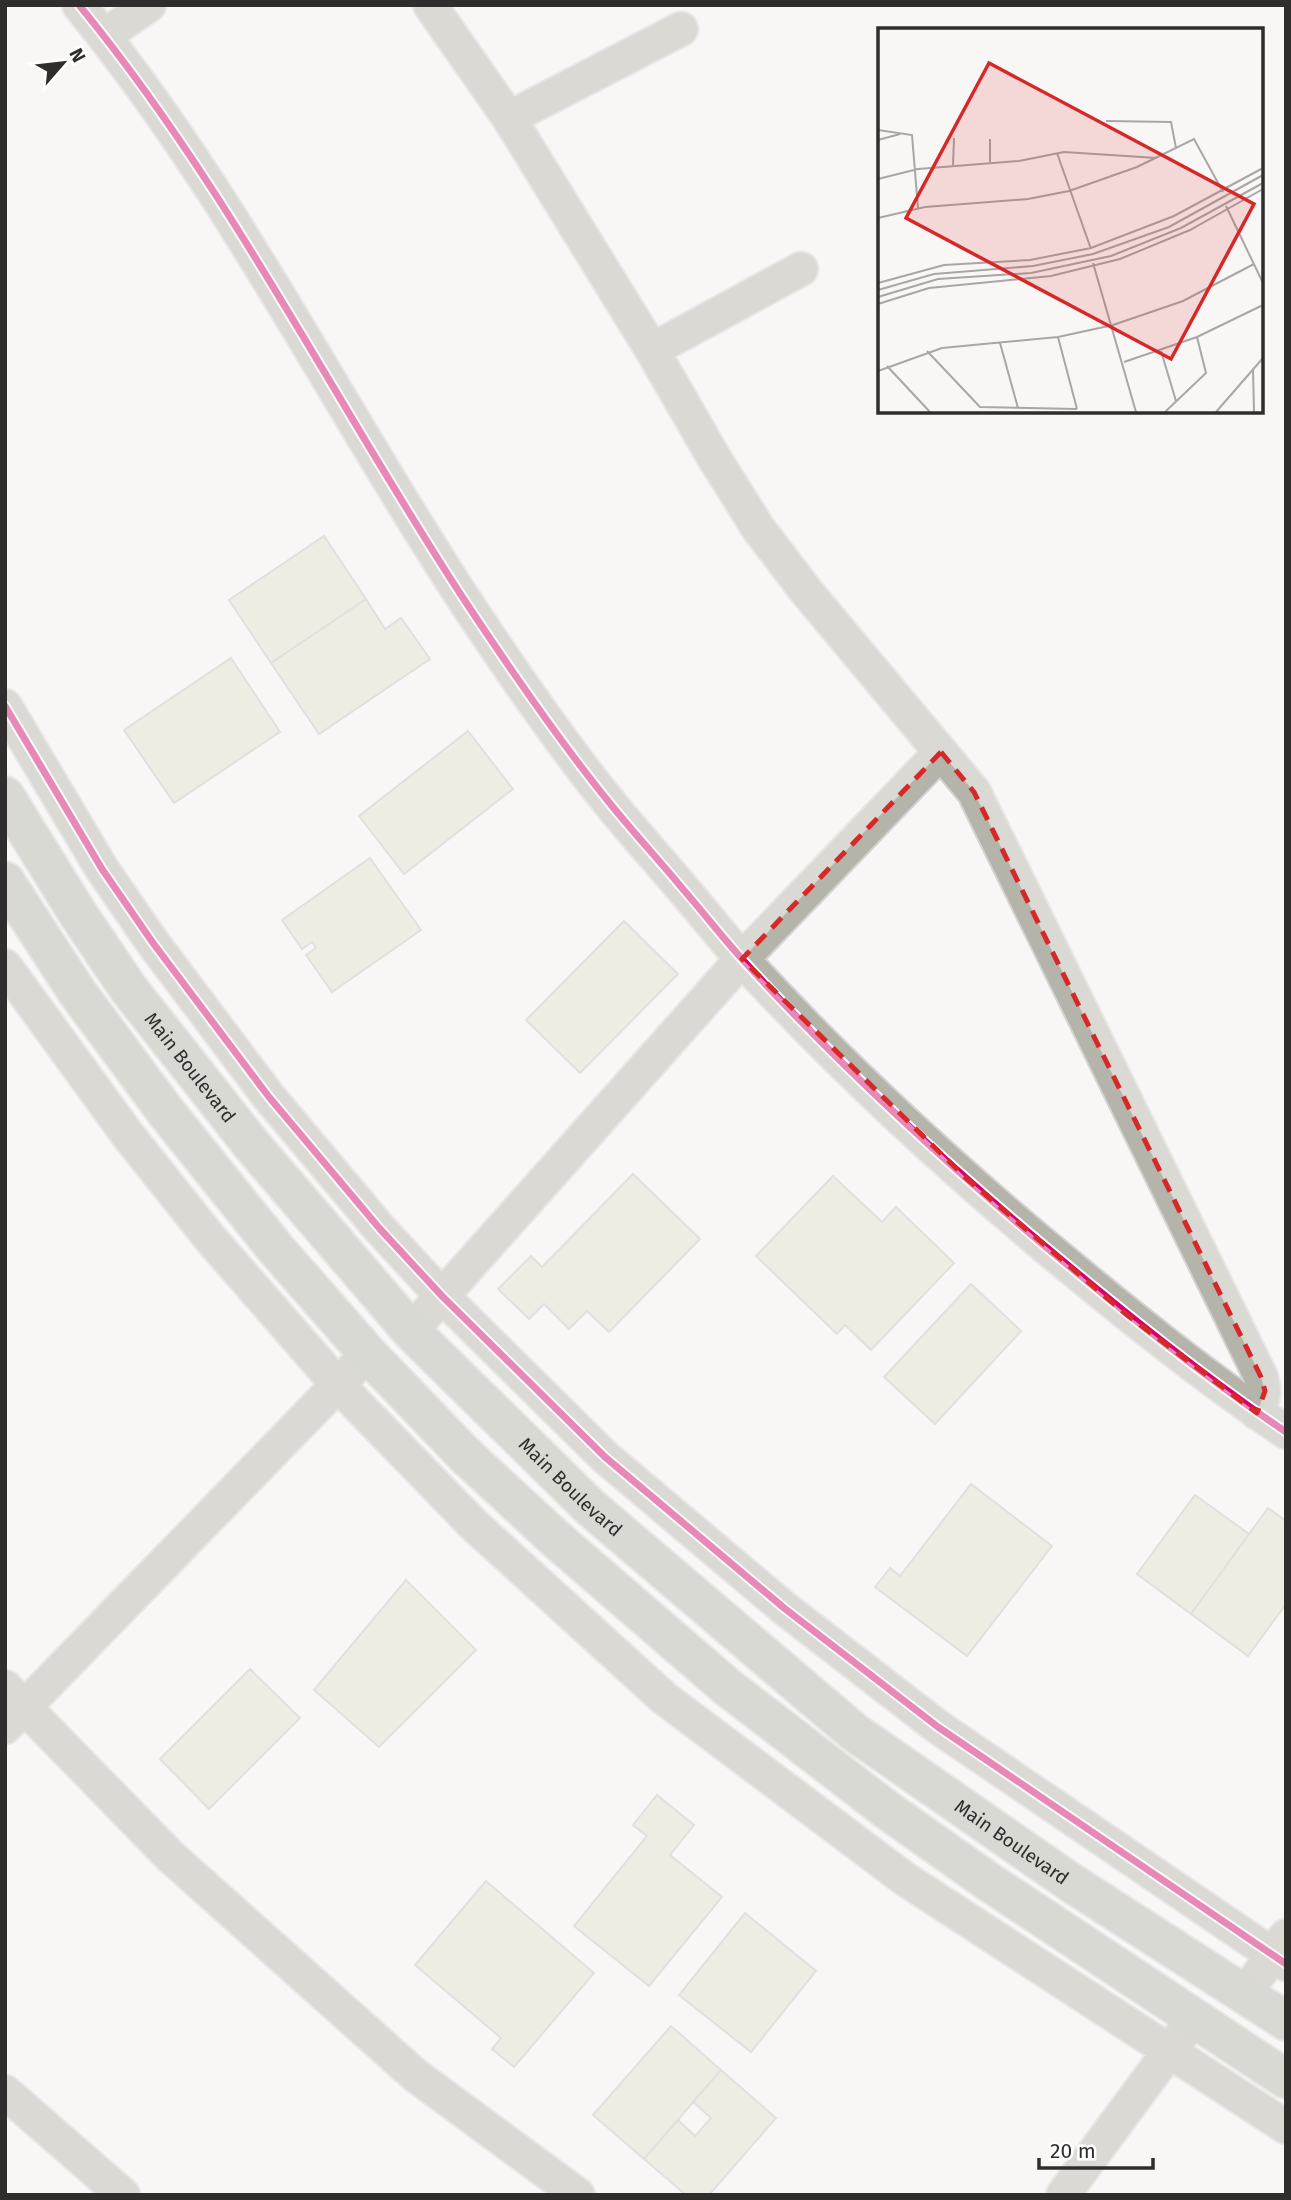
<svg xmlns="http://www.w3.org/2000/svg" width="1291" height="2200" font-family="'Fira Sans',sans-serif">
<rect width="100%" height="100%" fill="#f8f7f6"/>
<path fill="#e3dfcd" stroke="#c4c3c2" stroke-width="2" d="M324,536L366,599L271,663L229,600Z
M366,599L385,629L401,618L430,659L319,734L271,663Z
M231,658L280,732L174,803L124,730Z
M468,731L513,789L404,874L359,816Z
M370,858L421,930L332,992L306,955L316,948L312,942L302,949L282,920Z
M624,921L678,974L580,1073L526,1020Z
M633,1174L700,1239L609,1332L587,1311L569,1329L544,1304L529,1319L498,1289L531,1256L542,1267Z
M833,1176L882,1222L896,1207L954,1263L871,1350L845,1325L837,1334L756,1256Z
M971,1284L1021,1331L935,1424L884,1377Z
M971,1484L1052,1546L967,1656L875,1587L890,1568L900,1576Z
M1195,1495L1249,1534L1191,1614L1137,1574Z
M1268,1508L1286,1521V1604L1248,1656L1191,1614Z
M406,1580L476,1650L379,1747L314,1690Z
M250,1669L300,1718L209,1809L160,1759Z
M657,1795L694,1825L670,1855L722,1897L649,1986L574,1926L647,1836L633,1825Z
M486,1881L594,1973L514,2067L492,2049L501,2038L415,1965Z
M745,1913L816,1971L751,2052L679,1995Z
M671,2026L721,2070L644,2159L593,2115Z
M721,2070L776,2118L709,2195H686L644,2159L678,2120L695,2136L711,2118L693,2102Z"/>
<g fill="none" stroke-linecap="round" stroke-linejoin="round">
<defs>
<path id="street" d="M79,5C230,189 335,403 465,601C510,669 557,738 608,801C632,831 658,859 682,888C703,912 722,937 743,960C837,1063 940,1158 1046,1247C1124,1312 1202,1375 1286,1432
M430,5L509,118L652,350L713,456L758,528L806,591L974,792L1261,1377C1265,1392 1264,1399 1257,1413
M104,36L149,5
M509,118L681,29
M652,350L801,269
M5,706L102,869L153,943L269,1097L380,1229L442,1296L605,1457L784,1608L938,1727L1286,1964
M5,966L127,1134L209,1237L338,1385L473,1524L664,1698L905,1879L1286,2127
M411,1331L742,959L941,752
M5,1687L170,1856L415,2075L578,2195
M5,1727L354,1368
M1244,1995L1286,1936
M5,2092L123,2195
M1063,2195L1182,2034"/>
<g id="secondary">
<path id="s1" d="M5,796L78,914L128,988L251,1144L411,1331L590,1507L854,1732L1070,1882L1286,2021"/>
<path d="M5,881L77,992L166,1112L276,1249L368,1354L465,1455L557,1540L726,1686L887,1810L986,1880L1286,2079"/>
</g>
</defs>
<use href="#street" stroke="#d4d3d2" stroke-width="37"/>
<use href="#secondary" stroke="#d4d3d2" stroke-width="42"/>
<use href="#street" stroke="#b5b4aa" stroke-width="33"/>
<use href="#secondary" stroke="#b4b3a9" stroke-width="38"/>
<defs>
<path id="cycleway" d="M79,5C230,189 335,403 465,601C510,669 557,738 608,801C632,831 658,859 682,888C703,912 722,937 743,960C837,1063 940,1158 1046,1247C1124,1312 1202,1375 1286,1432
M5,706L102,869L153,943L269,1097L380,1229L442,1296L605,1457L784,1608L938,1727L1286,1964"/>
</defs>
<use href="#cycleway" stroke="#fff" stroke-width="11"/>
<use href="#cycleway" stroke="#d6006c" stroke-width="7"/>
</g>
<path d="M0 0H1291V2200H0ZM941,752L974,792L1261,1377L1265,1391L1257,1413L1127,1315L967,1179L742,959Z" fill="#f8f7f6" fill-opacity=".55" fill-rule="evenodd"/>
<path fill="none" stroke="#d62828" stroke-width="5" stroke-dasharray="14 9" stroke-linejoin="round" d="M941,752L974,792L1261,1377L1265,1391L1257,1413L1127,1315L967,1179L742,959Z"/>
<g text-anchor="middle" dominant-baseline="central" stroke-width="5" stroke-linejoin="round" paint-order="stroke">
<g font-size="19" fill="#2f2e2d" stroke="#fff">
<text stroke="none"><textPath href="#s1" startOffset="329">Main Boulevard</textPath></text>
<text stroke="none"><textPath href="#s1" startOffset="896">Main Boulevard</textPath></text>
<text stroke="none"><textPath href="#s1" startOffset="1463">Main Boulevard</textPath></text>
</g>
</g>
<g transform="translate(878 28)">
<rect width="385" height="385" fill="#f8f7f6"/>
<path fill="none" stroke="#a8a7a6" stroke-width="2" d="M228,93L293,94L298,120M0,102L34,107L40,180M112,111V134M0,112L22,106M179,125L213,221M75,137L76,110M0,151L40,141L141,133L186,124L279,130M348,178L385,255M0,190L47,179L150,171L191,163L259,139L316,111L345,164M215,235L258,384M0,255L66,237L152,232L213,220L296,188L385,140M0,262L56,246L155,238L215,226L291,199L385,147M0,269L60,251L153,245L233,228L303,200L385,155M0,276L51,260L173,248L242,231L312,202L385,161M180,309L199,381M122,315L140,380M49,323L102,379L199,381M283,323L298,373M246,334L319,309L385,277M9,338L52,384M375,341L376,384M0,343L64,320L180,309L235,297L305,273L376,236M287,384L328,345L319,309M338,384L385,330"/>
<path fill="#d62828" fill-opacity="0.15" stroke="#d62828" stroke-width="3.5" d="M111,35L376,176L293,331L28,190Z"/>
<rect width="385" height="385" fill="none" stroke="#2f2e2d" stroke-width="3.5"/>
</g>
<rect width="1291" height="2200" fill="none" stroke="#2f2e2d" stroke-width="14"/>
<g transform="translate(63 63) rotate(62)" stroke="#ffffff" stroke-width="5" paint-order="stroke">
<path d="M0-5L12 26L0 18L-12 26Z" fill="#2f2e2d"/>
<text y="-10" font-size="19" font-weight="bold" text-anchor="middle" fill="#2f2e2d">N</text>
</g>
<path d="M1039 2158v10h114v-10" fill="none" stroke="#2f2e2d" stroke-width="3.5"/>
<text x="1050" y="2158" font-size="21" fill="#2f2e2d" stroke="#ffffff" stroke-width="5" paint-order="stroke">20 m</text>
</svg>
